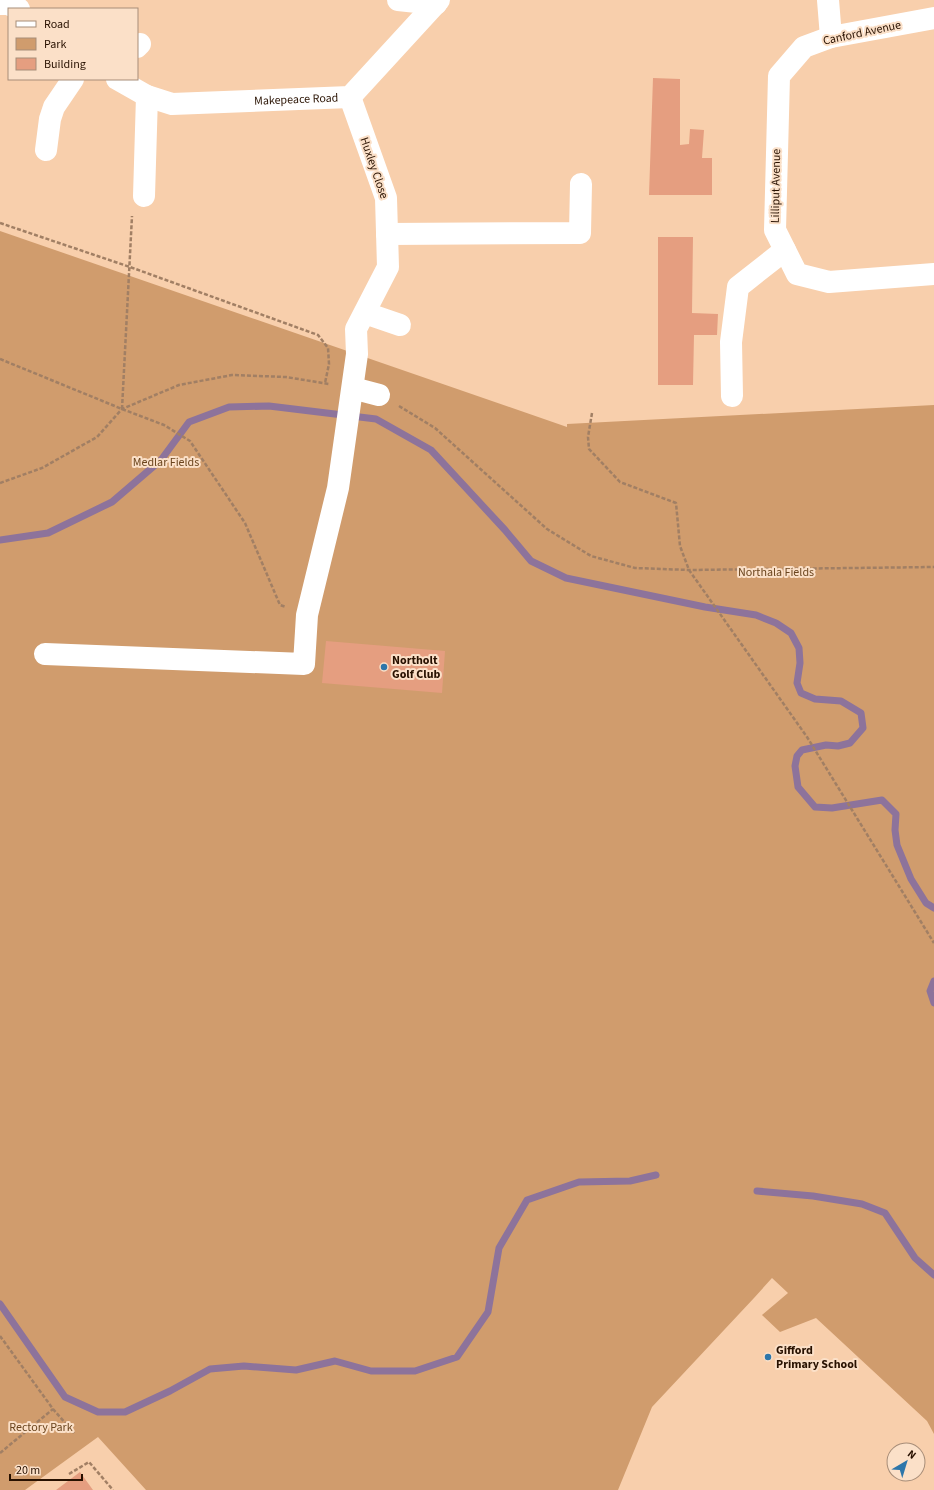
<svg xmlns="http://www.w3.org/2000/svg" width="934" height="1490" font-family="'Source Sans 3',sans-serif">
<rect width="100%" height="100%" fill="#f8cfac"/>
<path fill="#d09c6d" d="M0,231L567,427V424L934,405V1434L927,1421L816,1318L780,1332L762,1315L788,1293L772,1278L754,1298L652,1407L618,1490H146L98,1437L25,1490H0Z"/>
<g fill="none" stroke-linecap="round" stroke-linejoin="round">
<path stroke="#8d739b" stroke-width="7" d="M0,540L48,533L112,502L161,460L189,422L229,407L269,406L376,419L431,450L505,530L531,561L566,578L705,607L756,615L776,623L791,633L799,648L800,663L797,683L801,693L815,699L841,701L861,713L863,728L850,743L838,746L826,745L802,750L797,756L795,766L798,787L815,807L832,808L882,800L896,814L895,830L897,845L911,879L926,903L934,908
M934,981L930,991L934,1003
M757,1191L813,1196L862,1204L885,1213L915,1258L934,1275
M0,1304L65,1397L98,1412H125L170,1391L210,1369L244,1366L296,1370L335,1361L371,1371H415L457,1357L488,1312L499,1248L527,1200L579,1182L630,1181L656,1175"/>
</g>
<path fill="#e59e80" d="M653,78L680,79V145L689,144L690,129L704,130L702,158H712V195H649Z
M658,237H693L692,313L718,314L717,335H694L693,385H658Z
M326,641L445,651L442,693L322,683Z
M80,1472L93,1490H56Z"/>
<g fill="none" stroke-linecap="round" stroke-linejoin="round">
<path stroke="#a17f64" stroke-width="2.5" stroke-dasharray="4 2" stroke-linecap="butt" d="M0,223L130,267L318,335L328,348L329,364L325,383
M0,359L122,409L164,425L190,441L245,523L280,605L286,607
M399,406L435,428L547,529L591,556L635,568L689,570L934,567
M122,409L132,216
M592,413L588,437L589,449L620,482L676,503L680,546L689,570L807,737L934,943
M0,483L42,468L97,437L122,409L179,385L232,375L286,377L329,384
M0,1336L53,1409L74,1433
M0,1453L53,1409
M69,1474L89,1462L113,1490"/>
<g stroke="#fff" stroke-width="22">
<path d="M398,0L436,4"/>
<path d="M828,0L831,37"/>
<path d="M0,4H8L19,9"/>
<path d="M934,18L831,37L804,47L779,76L775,230L797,274L829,282L934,274"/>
<path d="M137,47L140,44"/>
<path id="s1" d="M117,79L147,96L172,104L350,97L439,0"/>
<path d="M46,150L50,119L54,107L73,79"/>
<path d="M144,196L147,96"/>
<path d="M387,234L580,233L581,184"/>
<path d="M365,313L400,325"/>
<path d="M360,390L379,395"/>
<path d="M732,396L731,342L738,287L785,250"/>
<path d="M45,654L304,664L307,615L338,488L357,354L356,329L388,267L386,198L350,97"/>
</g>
</g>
<g fill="#2d76aa" stroke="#fbe0c8" stroke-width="1.5">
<circle cx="384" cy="667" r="4"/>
<circle cx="768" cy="1357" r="4"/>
</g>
<g text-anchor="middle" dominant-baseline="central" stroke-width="4" stroke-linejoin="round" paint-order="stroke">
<g font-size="12" fill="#281100" stroke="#fbe0c8">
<text transform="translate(862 33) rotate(-12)">Canford Avenue</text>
<text stroke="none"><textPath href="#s1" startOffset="185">Makepeace Road</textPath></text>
<text transform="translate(374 168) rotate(71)">Huxley Close</text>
<text transform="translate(776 186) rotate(-89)">Lilliput Avenue</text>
</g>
<g font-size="12" fill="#6b451e" stroke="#fbe0c8">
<text x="166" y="462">Medlar Fields</text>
<text x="776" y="572">Northala Fields</text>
<text x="41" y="1427">Rectory Park</text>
</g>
<g font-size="12" font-weight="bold" fill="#281100" stroke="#fbe0c8" text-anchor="start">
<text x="392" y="660">Northolt<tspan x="392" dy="14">Golf Club</tspan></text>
<text x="776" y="1350">Gifford<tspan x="776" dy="14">Primary School</tspan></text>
</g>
</g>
<rect x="8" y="8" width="130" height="72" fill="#fbe0c8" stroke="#a78d78"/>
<rect x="16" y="21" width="20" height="6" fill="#ffffff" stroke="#a78d78"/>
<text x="44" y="28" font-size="12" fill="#281100">Road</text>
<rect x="16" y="38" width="20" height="12" fill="#d09c6d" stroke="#a78d78"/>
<text x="44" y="48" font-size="12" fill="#281100">Park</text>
<rect x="16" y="58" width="20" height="12" fill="#e59e80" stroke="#a78d78"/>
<text x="44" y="68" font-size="12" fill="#281100">Building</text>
<g transform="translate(906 1462) rotate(38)"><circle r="19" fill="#fbe0c8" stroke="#a78d78"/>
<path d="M0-3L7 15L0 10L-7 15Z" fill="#2d76aa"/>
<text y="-6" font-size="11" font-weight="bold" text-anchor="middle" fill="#281100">N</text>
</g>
<path d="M10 1474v6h72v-6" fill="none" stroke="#281100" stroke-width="2"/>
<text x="16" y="1474" font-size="12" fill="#281100" stroke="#fbe0c8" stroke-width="3" paint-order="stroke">20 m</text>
</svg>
